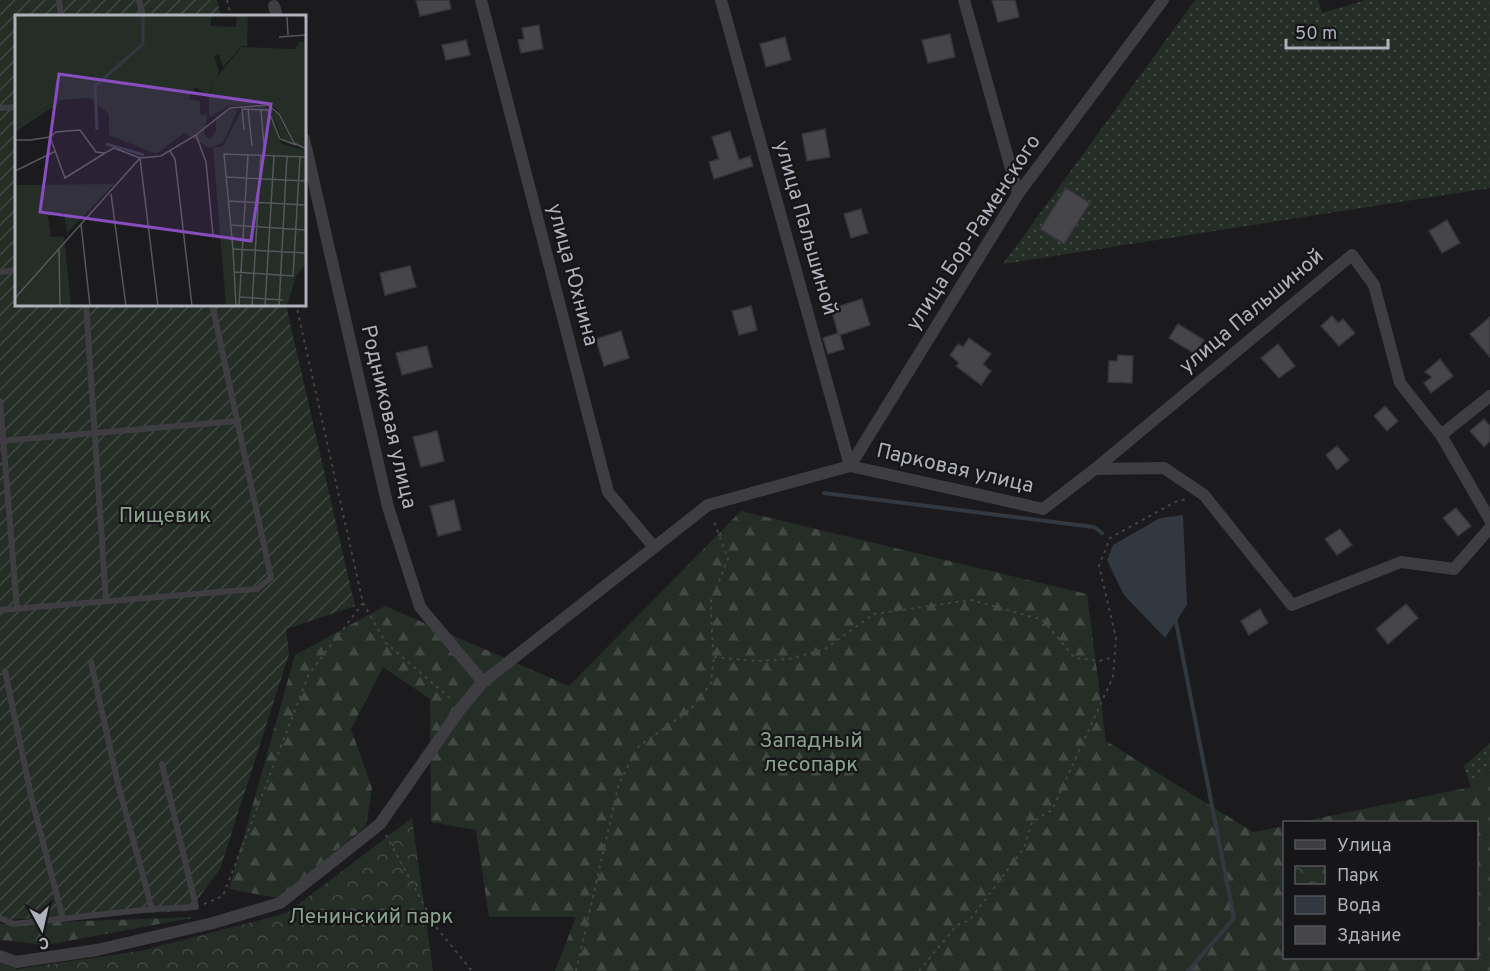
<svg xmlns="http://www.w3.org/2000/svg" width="1490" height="971" font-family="Overpass,sans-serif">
<defs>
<pattern id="grass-dots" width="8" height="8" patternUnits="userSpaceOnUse" patternTransform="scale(1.5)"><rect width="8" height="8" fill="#252d27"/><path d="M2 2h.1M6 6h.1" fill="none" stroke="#424944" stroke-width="1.8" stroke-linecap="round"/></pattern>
<pattern id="forest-firs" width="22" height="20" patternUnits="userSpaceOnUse" patternTransform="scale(1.5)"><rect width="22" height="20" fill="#252d27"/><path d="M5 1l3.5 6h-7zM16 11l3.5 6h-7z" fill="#424944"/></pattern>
<pattern id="park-crowns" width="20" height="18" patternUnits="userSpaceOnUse" patternTransform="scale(1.5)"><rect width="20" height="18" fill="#252d27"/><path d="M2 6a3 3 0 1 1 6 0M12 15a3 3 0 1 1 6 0" fill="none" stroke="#424944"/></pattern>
<pattern id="garden-furrows" width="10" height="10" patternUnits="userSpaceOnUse" patternTransform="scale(1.5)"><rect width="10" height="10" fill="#252d27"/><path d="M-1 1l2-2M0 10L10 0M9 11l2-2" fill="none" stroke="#424944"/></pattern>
</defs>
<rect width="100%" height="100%" fill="#1b1b1d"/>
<path fill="url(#grass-dots)" d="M1195,0H1318L1322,13L1365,0H1490V188L1003,264Z
M1490,743V771L1471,787L1464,766Z"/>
<path fill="url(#forest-firs)" d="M741,511L1087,594L1106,741L1253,832L1284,826V958H1476V822H1300L1471,787L1490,771V971H555L576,917H489L476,830L431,822L430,699L383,667L351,729L372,788L366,826L278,898L229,889L295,655L385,606L569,686Z
M197,917L46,945L0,940V924Z"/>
<path fill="url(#park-crowns)" d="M412,818L433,971H0V963L17,969L140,951L287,913Z"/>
<path fill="url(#garden-furrows)" d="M0,0H217L221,16H16V304L286,305L355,606L286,629L289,654L220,869L189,911L0,920Z"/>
<path fill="#323840" d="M1183,515L1187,605L1165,638L1124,595L1107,560L1113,545L1160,518Z"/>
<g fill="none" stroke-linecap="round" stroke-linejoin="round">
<path stroke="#323840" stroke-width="4" d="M824,493L1094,527L1102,533
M1175,617L1234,918L1188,971"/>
</g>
<path fill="#46464a" stroke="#363539" stroke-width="1.5" d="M416,0H449L451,9L420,16Z
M992,0H1015L1019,17L998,22Z
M539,25L543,49L521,53L518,40L524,39L522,28Z
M950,34L955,57L928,63L922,40Z
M785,37L791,60L766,67L760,44Z
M466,40L470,55L446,60L442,45Z
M825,129L830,157L807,161L802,134Z
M730,131L739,160L750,156L753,166L714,179L709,162L719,159L712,137Z
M1066,188L1090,203L1064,244L1040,229Z
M861,209L868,233L851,238L844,214Z
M1447,220L1460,243L1442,253L1429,231Z
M410,266L416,287L385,295L380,273Z
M862,299L870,325L840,335L844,349L828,354L823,338L838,333L831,309Z
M751,306L757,330L739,335L732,311Z
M1332,316L1338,323L1343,319L1355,333L1339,346L1321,326Z
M1490,317V357L1470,334Z
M1178,324L1204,340L1195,354L1169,338Z
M621,331L629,358L604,366L596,339Z
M969,338L991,354L983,364L991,371L981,385L956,366L959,363L950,355L958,344L963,347Z
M1278,344L1295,366L1279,378L1261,358Z
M427,346L432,367L402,375L396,353Z
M1118,355L1133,356L1132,383L1108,382L1109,361H1117Z
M1440,359L1453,376L1431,393L1424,383L1432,377L1425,372Z
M1385,406L1398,421L1387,431L1374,416Z
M1484,419L1490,426V441L1484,447L1470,431Z
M437,431L444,461L421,467L413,437Z
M1337,446L1349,460L1337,470L1326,455Z
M454,500L461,530L438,536L430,506Z
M1456,508L1471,526L1458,536L1443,518Z
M1340,529L1352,545L1337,555L1325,539Z
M1406,604L1418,618L1388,644L1376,629Z
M1260,609L1268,623L1249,635L1241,621Z"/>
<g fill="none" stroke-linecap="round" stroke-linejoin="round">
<path stroke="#434348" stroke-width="2" stroke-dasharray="3 4.5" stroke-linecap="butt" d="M227,0L231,16
M363,603L386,643L451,699
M714,657L756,661L789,659L825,649L874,614L971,600L1043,620L1075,658L1099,661L1114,657
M386,835L436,927L472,971
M204,904L223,896L309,674L363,603L296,304
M576,971L619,783L638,747L691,709L711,683L714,657L711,619V601L728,559L713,519
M919,971L957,925L970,920L1024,848L1032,822L1052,810L1113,677L1116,638L1099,566L1110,538L1175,502L1187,499"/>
<path stroke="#3d3d42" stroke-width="6" d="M59,0L61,16
M139,0L143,16
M0,108L16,107
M0,272L16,270
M86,304L106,601
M0,401L17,609
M0,441L238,421
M0,610L257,589L271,578L212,304
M91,662L118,784L152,909
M5,671L32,800L63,919
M0,918L13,924L152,909L196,907L162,764"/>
<path stroke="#3d3d42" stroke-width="12" d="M481,0L608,492L653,546
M721,0L850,466
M964,0L1018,194
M274,6L277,16
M304,139L388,507L420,607L483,682
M1441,435L1490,396
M850,466L1018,194L1163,0
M1095,469L1352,255L1374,285L1400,383L1441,435L1490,520
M0,956L16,962L97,950L213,923L280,903L380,824L461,708L483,682L708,505L850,466L1043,509L1095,469L1164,468L1204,495L1292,605L1401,562L1454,569L1490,528"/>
</g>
<g text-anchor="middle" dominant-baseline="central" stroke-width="4.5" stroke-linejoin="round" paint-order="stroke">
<g font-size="21" fill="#afb1bb" stroke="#161618">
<text transform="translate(805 228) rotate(74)">улица Пальшиной</text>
<text transform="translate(974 233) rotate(-57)">улица Бор-Раменского</text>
<text transform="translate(572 275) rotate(75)">улица Юхнина</text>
<text transform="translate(1252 312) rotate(-40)">улица Пальшиной</text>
<text transform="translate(388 417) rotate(77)">Родниковая улица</text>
<text transform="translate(955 469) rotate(13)">Парковая улица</text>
</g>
<g font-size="21" fill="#89a38f" stroke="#161618">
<text x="165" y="516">Пищевик</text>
<text x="811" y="741">Западный<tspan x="811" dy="24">лесопарк</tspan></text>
<text x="371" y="917">Ленинский парк</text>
</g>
</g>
<g transform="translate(15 15)">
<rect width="291" height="291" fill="#1b1b1d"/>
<path d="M43,85L44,88L0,117V112ZM99,169L52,218L49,198L33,201L36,222L49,221L56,291H0V170Z" fill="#252d27"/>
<path d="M0,0H197L195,11L221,12L222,0H233L232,31H227L208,52L204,40L199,41L204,57L193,80L180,72L173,84L185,86V99L192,101L189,119L195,124L201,116V102L215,93L222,96L208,128L194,133L169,118L141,139L94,120V99L75,83L43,85L0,112ZM249,91L262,98L278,129L267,125L257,96L227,92Z" fill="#252d27"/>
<path d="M284,27H291V134L280,128L262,94L253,89L214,91L194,102V81L200,64L227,32L280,34Z" fill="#252d27"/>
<path d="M228,93L258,96L265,128L291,136V249L281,261L272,291H211L198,133L208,131Z" fill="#252d27"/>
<path fill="none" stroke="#323840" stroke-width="3" d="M82,115L80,71L128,29V0M91,129L129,140"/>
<path fill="none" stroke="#56575c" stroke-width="1.5" d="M272,2L273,20M264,22L291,20M233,94L237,131M246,95L249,131M229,115L227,94L253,95L265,124L281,130M181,120L191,147L198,220M35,122L50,163L90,138M0,125H15L35,122L41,117L65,115L81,137L90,138L99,133L125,143L146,141L181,120L215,93L253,90L264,99L279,128L291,134M155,136L160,144L177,291M125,143L143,291M0,156L41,136M211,162L291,166M96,179L111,291M213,186L291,190M66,209L75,291M215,210L291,215M44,234L45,291M218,234L209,139L291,142M219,257L278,261L285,142M225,282L268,285M0,283L125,143M221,291L218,234L291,238M224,291L233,139M237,291L246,140M250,291L259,140M264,291L272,141"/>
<path fill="#884dbe" fill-opacity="0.15" stroke="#884dbe" stroke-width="3" d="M44,59L256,89L236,226L25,197Z"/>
<rect width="291" height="291" fill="none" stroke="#afb1bb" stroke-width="3"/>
</g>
<rect x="1283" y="821" width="195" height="138" fill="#161618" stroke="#535459" stroke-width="1.5"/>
<rect x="1295" y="840" width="30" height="9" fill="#3d3d42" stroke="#535459" stroke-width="1.5"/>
<text x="1337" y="851" font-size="18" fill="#afb1bb">Улица</text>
<rect x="1295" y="866" width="30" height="18" fill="url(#park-crowns)" stroke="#535459" stroke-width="1.5"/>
<text x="1337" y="881" font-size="18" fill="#afb1bb">Парк</text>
<rect x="1295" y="896" width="30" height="18" fill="#323840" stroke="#535459" stroke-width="1.5"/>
<text x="1337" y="911" font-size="18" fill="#afb1bb">Вода</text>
<rect x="1295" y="926" width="30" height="18" fill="#46464a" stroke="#535459" stroke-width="1.5"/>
<text x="1337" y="941" font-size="18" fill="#afb1bb">Здание</text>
<g transform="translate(42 929) rotate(172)" stroke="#161618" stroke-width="4.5" paint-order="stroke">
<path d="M0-4.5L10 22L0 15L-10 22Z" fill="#afb1bb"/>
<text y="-9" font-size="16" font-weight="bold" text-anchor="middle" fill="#afb1bb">С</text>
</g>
<path d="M1286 39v9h102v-9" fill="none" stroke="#afb1bb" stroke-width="3"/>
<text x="1295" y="39" font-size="18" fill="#afb1bb" stroke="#161618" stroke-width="4.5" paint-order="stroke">50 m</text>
</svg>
